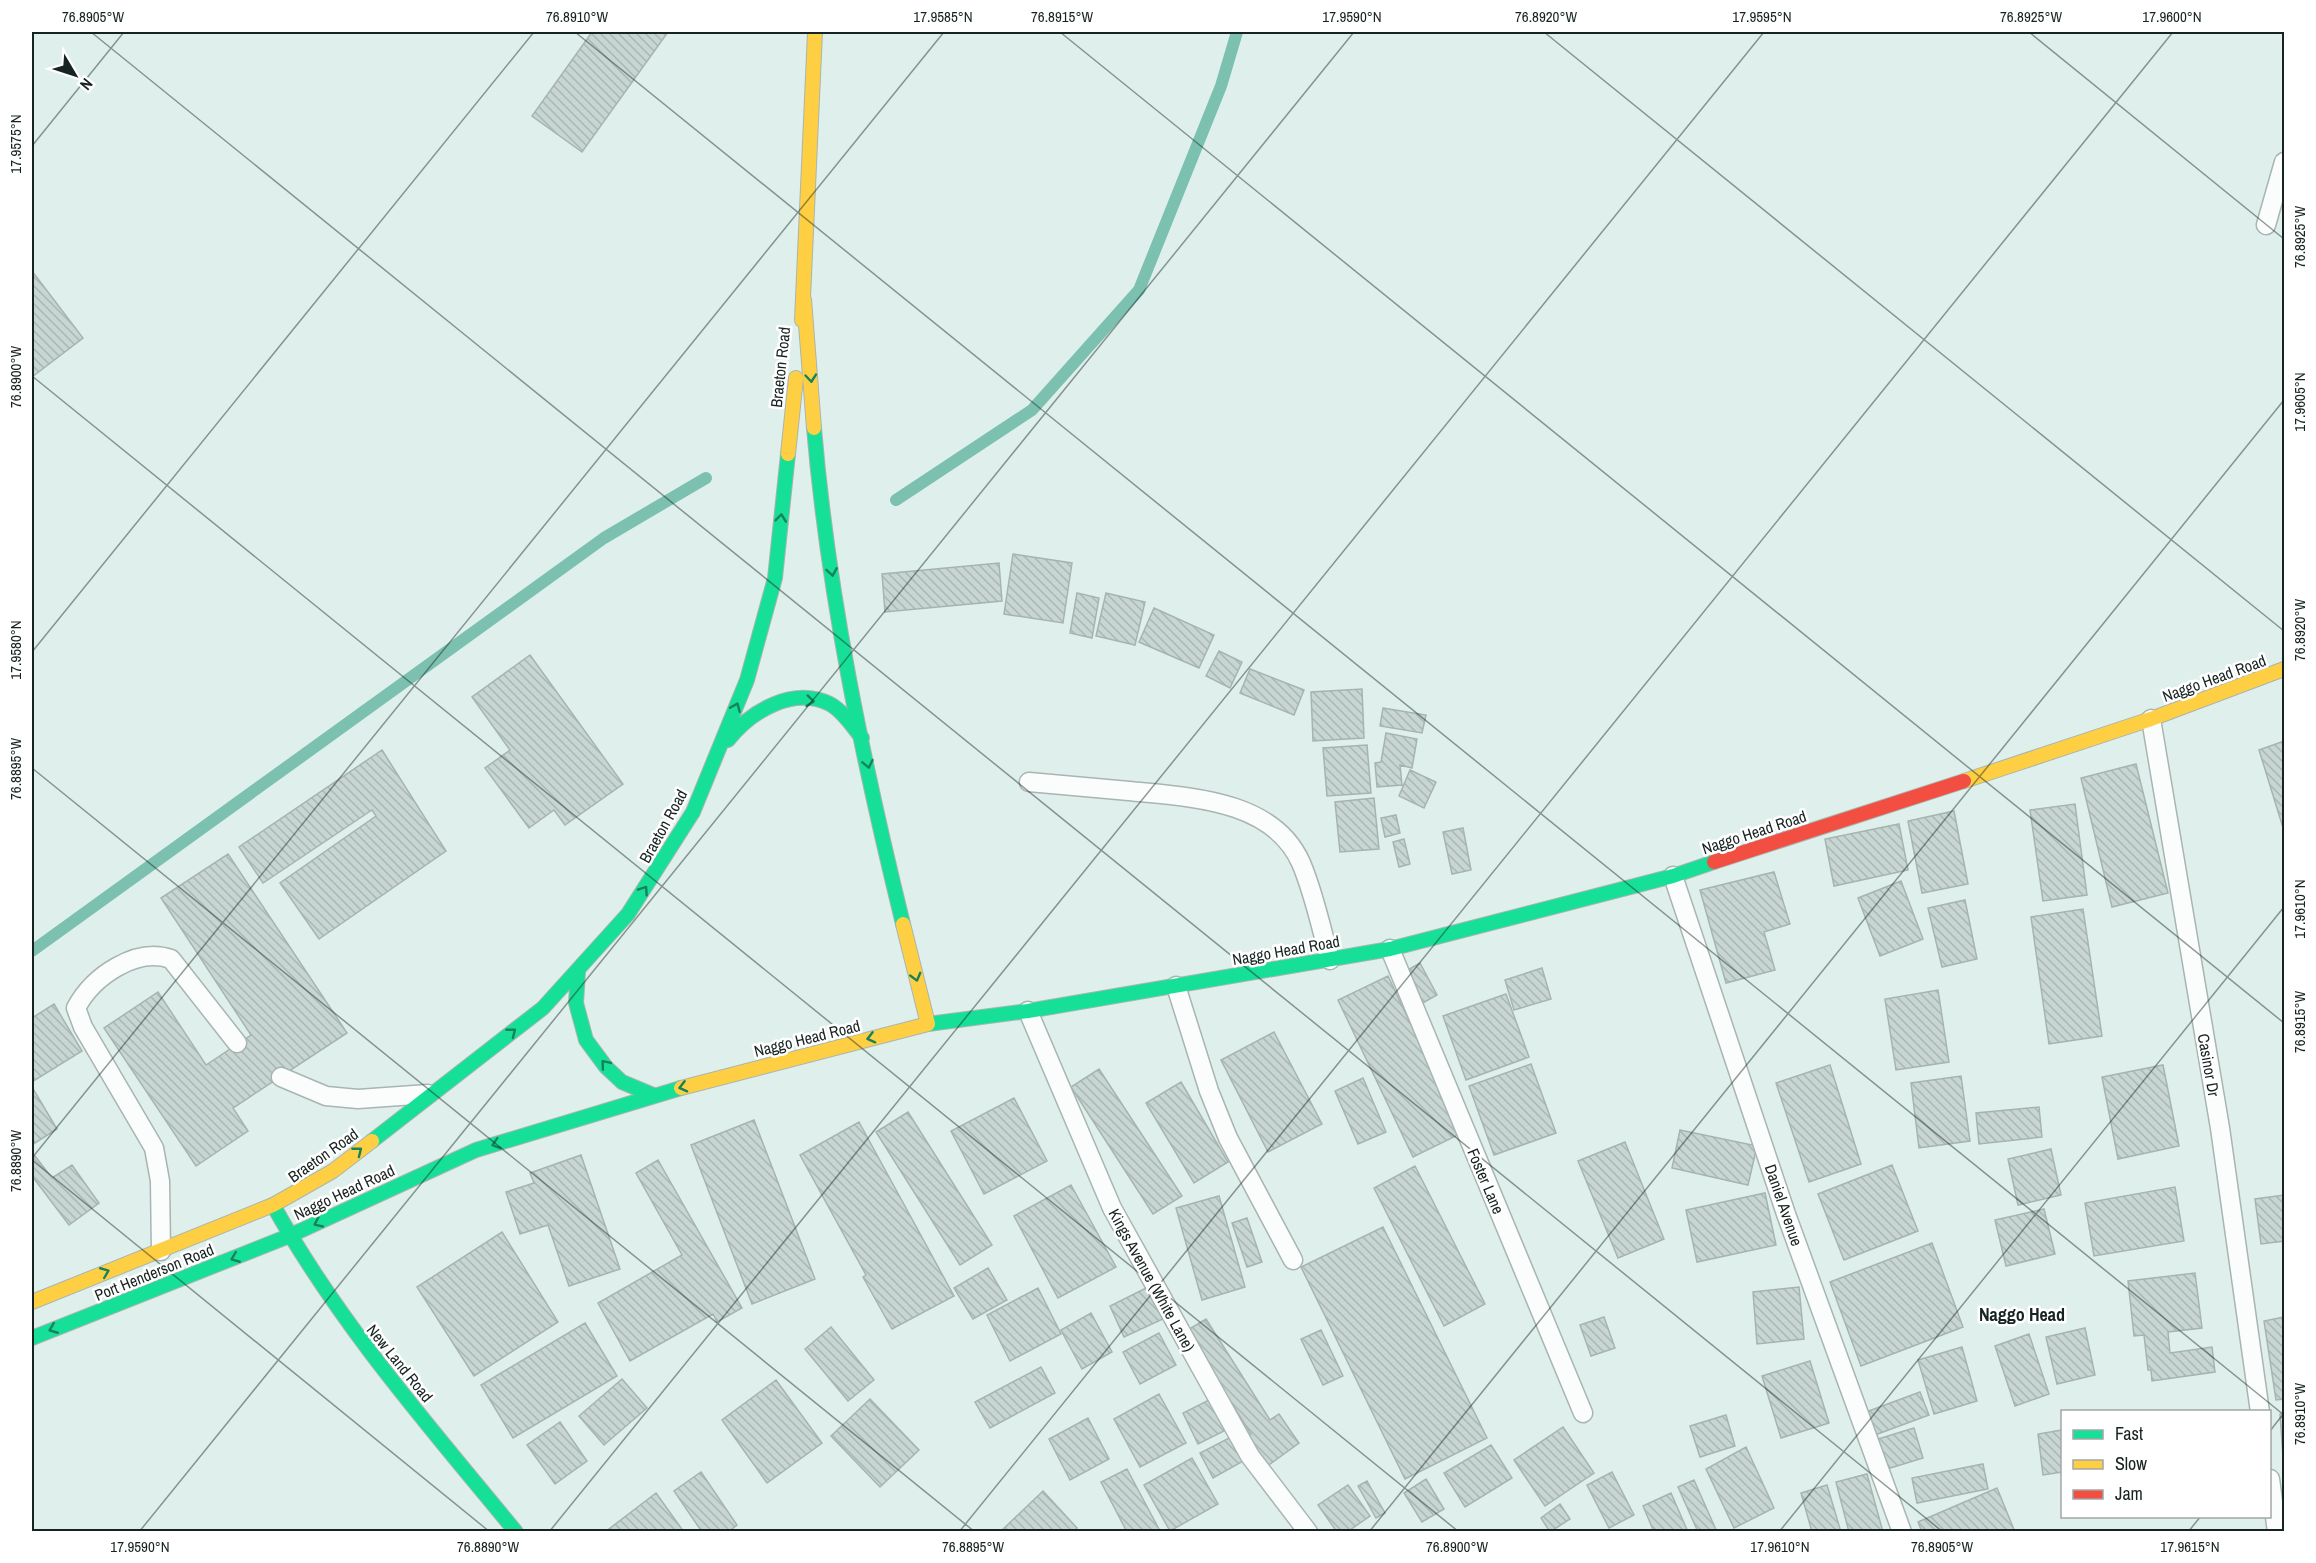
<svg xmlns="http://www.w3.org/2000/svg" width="2316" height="1563" font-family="'Archivo Narrow',sans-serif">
<defs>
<pattern id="building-back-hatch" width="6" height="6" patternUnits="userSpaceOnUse" patternTransform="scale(1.5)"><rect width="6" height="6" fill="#c7d6d2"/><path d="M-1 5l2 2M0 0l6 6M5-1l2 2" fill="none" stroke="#aab7b4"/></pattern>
</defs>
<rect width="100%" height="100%" fill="#dff0ec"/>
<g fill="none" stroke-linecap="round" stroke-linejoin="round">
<path stroke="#7cc0b0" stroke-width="12" d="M896,500L1032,410L1139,290L1221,86L1237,32
M32,951L604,538L706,478"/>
</g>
<path fill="url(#building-back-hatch)" stroke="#a6b4b0" stroke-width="1.5" d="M592,32H668L582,152L532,116Z
M32,271L83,338L32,377Z
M1013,554L1072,563L1063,623L1004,614Z
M999,563L1002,601L885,612L882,574Z
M1077,593L1099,598L1092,638L1070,633Z
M1106,593L1145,602L1135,645L1096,636Z
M1154,608L1214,635L1199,668L1139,642Z
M1219,651L1242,662L1230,688L1206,676Z
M530,655L623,784L565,825L554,810L529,828L485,768L510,750L472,697Z
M1250,669L1304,690L1294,715L1240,693Z
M1362,689L1364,738L1313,741L1311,692Z
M1383,708L1426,715L1422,733L1380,726Z
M1386,733L1417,739L1412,768L1400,765L1402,785L1377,787L1375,763L1381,762Z
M2284,741V831L2259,750Z
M1367,745L1371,793L1327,796L1323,748Z
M382,750L446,851L319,939L280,883L376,816L372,810L263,883L239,847Z
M2136,764L2168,893L2112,907L2081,778Z
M1410,770L1436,782L1424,808L1399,796Z
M1374,798L1379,849L1340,852L1335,802Z
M2075,804L2087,895L2043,901L2030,810Z
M1954,811L1968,884L1922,893L1908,821Z
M1396,815L1400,833L1385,837L1381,818Z
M1899,824L1908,870L1834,886L1825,839Z
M1463,828L1471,870L1452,874L1443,832Z
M1404,839L1410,864L1399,867L1393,842Z
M228,854L347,1033L233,1108L248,1131L196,1166L104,1028L158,992L206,1065L251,1035L161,898Z
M1774,872L1790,924L1764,932L1775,970L1726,983L1700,890Z
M1901,881L1923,939L1880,956L1858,898Z
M1965,900L1977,959L1942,967L1928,908Z
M2083,909L2102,1036L2049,1044L2031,917Z
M1420,963L1437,995L1421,1004L1404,972Z
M1542,968L1551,999L1514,1010L1505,980Z
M1388,976L1462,1133L1413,1157L1338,1000Z
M1938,990L1949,1062L1896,1070L1885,999Z
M1506,994L1529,1057L1466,1080L1443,1016Z
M54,1004L82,1051L32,1082V1018Z
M1274,1032L1322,1124L1268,1152L1221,1060Z
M1531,1064L1556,1133L1494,1155L1469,1086Z
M1830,1065L1861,1164L1809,1182L1776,1083Z
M2163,1065L2179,1146L2118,1159L2102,1077Z
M1099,1069L1182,1196L1153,1214L1071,1087Z
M1961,1076L1970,1141L1919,1148L1911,1083Z
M1363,1078L1386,1132L1358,1144L1335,1091Z
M1181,1082L1228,1162L1194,1183L1146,1103Z
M32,1087L57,1129L32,1145Z
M1014,1098L1047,1161L984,1194L951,1131Z
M2039,1107L2042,1137L1979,1144L1976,1113Z
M908,1112L992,1245L960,1265L876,1132Z
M754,1120L815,1279L752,1304L691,1145Z
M859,1122L954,1296L892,1329L863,1277L866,1275L800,1155Z
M1680,1130L1757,1146L1748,1185L1672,1168Z
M1625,1142L1664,1239L1618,1258L1578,1161Z
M2051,1149L2061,1195L2018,1205L2008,1159Z
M581,1155L620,1269L569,1286L548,1225L520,1234L506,1192L534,1183L530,1173Z
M35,1156L52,1178L72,1165L99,1203L69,1225L32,1176V1159Z
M658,1160L742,1308L717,1322L713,1314L630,1361L598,1303L682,1255L636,1173Z
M1892,1165L1918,1231L1844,1260L1818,1194Z
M1415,1166L1485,1304L1444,1326L1374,1188Z
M1071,1185L1116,1267L1058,1298L1014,1216Z
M2175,1187L2184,1241L2094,1256L2085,1203Z
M1765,1193L1776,1245L1697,1262L1686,1210Z
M2284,1195V1241L2261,1244L2255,1199Z
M1219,1196L1245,1287L1202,1300L1176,1208Z
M2044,1209L2055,1254L2006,1266L1995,1220Z
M1247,1218L1262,1262L1247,1267L1232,1223Z
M1383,1227L1487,1438L1405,1479L1301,1267Z
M502,1232L558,1322L474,1376L417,1287Z
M1932,1243L1963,1327L1861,1366L1830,1282Z
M988,1268L1007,1300L973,1319L954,1288Z
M2195,1273L2202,1328L2168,1332L2170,1353L2212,1347L2215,1372L2152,1381L2151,1370H2148L2144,1335L2134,1336L2128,1281Z
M1148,1287L1163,1319L1124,1337L1110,1306Z
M1799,1287L1804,1339L1757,1344L1753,1292Z
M1038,1288L1061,1334L1010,1361L987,1315Z
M1091,1313L1112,1352L1082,1369L1061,1330Z
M1604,1317L1615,1348L1591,1356L1580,1325Z
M2284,1317V1399L2276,1400L2264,1321Z
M1206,1319L1270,1420L1279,1414L1299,1443L1266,1467L1245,1438L1251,1434L1186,1331Z
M585,1323L617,1376L513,1438L481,1385Z
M831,1327L874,1380L848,1401L805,1349Z
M2085,1328L2095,1375L2057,1384L2046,1337Z
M1321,1330L1343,1376L1323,1385L1301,1339Z
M1159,1333L1176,1365L1140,1384L1123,1352Z
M2029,1334L2049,1394L2015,1406L1995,1346Z
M1962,1347L1977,1401L1934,1414L1918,1360Z
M1810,1361L1829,1423L1781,1438L1762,1376Z
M1041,1367L1055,1393L990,1428L975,1402Z
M622,1379L647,1408L604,1445L579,1416Z
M776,1380L822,1443L767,1483L722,1420Z
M1920,1392L1929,1415L1875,1435L1866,1412Z
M1159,1394L1186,1443L1140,1467L1114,1419Z
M1215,1397L1230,1428L1198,1444L1183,1413Z
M870,1399L919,1450L880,1487L831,1436Z
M2284,1413V1471L2280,1414Z
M1726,1415L1735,1446L1700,1457L1690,1426Z
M1088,1418L1109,1459L1070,1480L1049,1439Z
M560,1422L587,1461L555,1484L527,1445Z
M1563,1427L1594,1473L1545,1506L1514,1460Z
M1914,1428L1923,1458L1887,1469L1878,1439Z
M2062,1430V1472L2043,1475L2038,1434Z
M1233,1436L1245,1460L1213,1478L1200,1453Z
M1491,1445L1512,1478L1465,1507L1444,1473Z
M1746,1447L1774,1508L1734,1528L1706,1469Z
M1192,1458L1218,1504L1170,1531L1144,1485Z
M1983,1464L1988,1489L1917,1503L1912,1478Z
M1127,1469L1160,1531L1127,1532L1101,1482Z
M701,1472L737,1525L728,1532H702L674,1491Z
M1612,1472L1634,1515L1609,1528L1587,1485Z
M1867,1474L1883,1532H1849L1836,1482Z
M1426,1479L1444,1509L1422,1522L1404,1493Z
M1694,1480L1717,1532H1698L1678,1487Z
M1367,1481L1385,1513L1376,1518L1358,1486Z
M1348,1485L1370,1516L1347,1532H1337L1318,1505Z
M1827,1485L1841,1532H1812L1801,1493Z
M1997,1488L2015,1532H1922L1918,1522Z
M1043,1491L1077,1528L1073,1532H1000Z
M656,1493L684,1532H605Z
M1671,1493L1688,1532H1654L1643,1506Z
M1560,1504L1570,1519L1550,1532L1541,1518Z"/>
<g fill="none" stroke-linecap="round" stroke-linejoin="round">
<defs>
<path id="lane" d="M2266,225L2284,162
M2151,719L2220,1128L2260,1412
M1029,782C1062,785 1096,788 1129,791C1188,797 1273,799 1301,863C1314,893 1321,928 1330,960
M1673,876L1786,1214L1902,1532
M1390,949L1583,1413
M1176,986L1209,1091L1228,1138L1293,1260
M1028,1011L1112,1208L1250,1456L1308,1532
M281,1077L326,1096L358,1099L428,1094
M161,1251L160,1181L154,1148L83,1027L76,1008C93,976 136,947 171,959L237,1043
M2270,1479L2277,1532"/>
<path id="fast" d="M814,428C828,595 863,761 903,924
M728,740C751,711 793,686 830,704C843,711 853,727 862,738
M578,972L576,1003L586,1040L606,1067L622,1082L653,1095
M928,1024L1028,1011L1390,949L1673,876L1714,862
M372,1141L543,1008L628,914L693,812L747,680L775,578L788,454
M273,1205C340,1325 429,1426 516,1532
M32,1338L289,1236L476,1150L681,1088"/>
<path id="slow" d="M804,299L814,428
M802,320L815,32
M788,454L796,378
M1964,781L2151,719L2284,669
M681,1088L928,1024L903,924
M32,1302L273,1205L333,1171L372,1141"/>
<path id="jam" d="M1714,862L1964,781"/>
</defs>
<use href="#lane" stroke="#a8b5b2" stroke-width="21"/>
<use href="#fast" stroke="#a8b5b2" stroke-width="16"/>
<use href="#slow" stroke="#a8b5b2" stroke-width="16"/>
<use href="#jam" stroke="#a8b5b2" stroke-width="16"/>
<use href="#lane" stroke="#fafdfc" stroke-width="18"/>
<use href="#fast" stroke="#16e098" stroke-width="14"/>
<use href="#slow" stroke="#ffcf43" stroke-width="14"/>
<use href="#jam" stroke="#f24e42" stroke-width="14"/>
</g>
<defs><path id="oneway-chevron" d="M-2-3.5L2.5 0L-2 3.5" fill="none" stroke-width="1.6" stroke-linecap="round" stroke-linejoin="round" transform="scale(1.5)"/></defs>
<g stroke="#16825c">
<use href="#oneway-chevron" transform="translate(811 378) rotate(85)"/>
<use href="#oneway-chevron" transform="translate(781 518) rotate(-84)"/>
<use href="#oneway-chevron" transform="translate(832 572) rotate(81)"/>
<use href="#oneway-chevron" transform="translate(810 701) rotate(6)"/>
<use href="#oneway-chevron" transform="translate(736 707) rotate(-67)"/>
<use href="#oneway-chevron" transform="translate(868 764) rotate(78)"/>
<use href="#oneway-chevron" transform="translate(644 890) rotate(-56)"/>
<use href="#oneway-chevron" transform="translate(916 977) rotate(75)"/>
<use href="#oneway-chevron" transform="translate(512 1032) rotate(-38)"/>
<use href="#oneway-chevron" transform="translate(871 1038) rotate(166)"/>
<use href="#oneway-chevron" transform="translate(605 1064) rotate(-130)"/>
<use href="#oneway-chevron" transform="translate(683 1087) rotate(166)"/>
<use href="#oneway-chevron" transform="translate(496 1144) rotate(163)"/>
<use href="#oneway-chevron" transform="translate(358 1151) rotate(-38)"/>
<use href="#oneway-chevron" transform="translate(318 1223) rotate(155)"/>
<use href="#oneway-chevron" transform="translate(235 1258) rotate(158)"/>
<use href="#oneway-chevron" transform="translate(105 1272) rotate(-22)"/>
<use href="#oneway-chevron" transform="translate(53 1329) rotate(158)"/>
</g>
<path fill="none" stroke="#172320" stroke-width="1.5" stroke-opacity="0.45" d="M91,32L1943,1532M575,32L2284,1415M1060,32L2284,1023M1544,32L2284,631M2029,32L2284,239M32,146L124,32M32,376L1459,1532M32,652L534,32M32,768L975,1532M32,1158L944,32M32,1160L490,1532M2270,1431L2284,1413M139,1532L1354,32M549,1532L1764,32M959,1532L2173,32M1369,1532L2284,400M1779,1532L2284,907M2188,1532L2201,1516"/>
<g text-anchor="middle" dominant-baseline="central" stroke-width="5" stroke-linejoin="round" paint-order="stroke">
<g font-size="16" fill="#172320" stroke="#fff">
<text transform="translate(780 367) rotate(-84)">Braeton Road</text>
<text transform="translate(2214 678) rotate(-20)">Naggo Head Road</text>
<text transform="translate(663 826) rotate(-61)">Braeton Road</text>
<text transform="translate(1754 832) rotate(-18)">Naggo Head Road</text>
<text transform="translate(1286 950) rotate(-10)">Naggo Head Road</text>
<text transform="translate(807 1038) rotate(-14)">Naggo Head Road</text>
<text transform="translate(2209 1065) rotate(80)">Casinor Dr</text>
<text transform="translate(323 1155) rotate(-35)">Braeton Road</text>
<text transform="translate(1486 1181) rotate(67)">Foster Lane</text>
<text transform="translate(344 1192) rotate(-25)">Naggo Head Road</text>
<text transform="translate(1784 1205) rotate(71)">Daniel Avenue</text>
<text transform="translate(154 1272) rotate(-22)">Port Henderson Road</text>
<text transform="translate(1152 1280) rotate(61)">Kings Avenue (White Lane)</text>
<text transform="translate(400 1363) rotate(51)">New Land Road</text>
</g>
<g font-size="18" font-weight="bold" fill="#172320" stroke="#fff">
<text x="2022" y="1314">Naggo Head</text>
</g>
</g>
<rect width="2316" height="1563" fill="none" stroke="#ffffff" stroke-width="66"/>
<rect x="2061" y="1410" width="210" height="108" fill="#ffffff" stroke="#a2a7a6" stroke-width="1.5"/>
<rect x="2073" y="1430" width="30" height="9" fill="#16e098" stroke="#a2a7a6" stroke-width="1.5"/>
<text x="2115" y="1440" font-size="18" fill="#172320">Fast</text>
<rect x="2073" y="1460" width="30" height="9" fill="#ffcf43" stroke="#a2a7a6" stroke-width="1.5"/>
<text x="2115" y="1470" font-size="18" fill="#172320">Slow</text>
<rect x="2073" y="1490" width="30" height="9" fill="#f24e42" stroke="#a2a7a6" stroke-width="1.5"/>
<text x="2115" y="1500" font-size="18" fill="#172320">Jam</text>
<g transform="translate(75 75) rotate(129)" stroke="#ffffff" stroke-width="4.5" paint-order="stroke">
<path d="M0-4.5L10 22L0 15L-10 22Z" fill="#172320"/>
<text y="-9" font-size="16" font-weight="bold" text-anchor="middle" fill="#172320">N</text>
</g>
<rect x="33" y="33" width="2250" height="1497" fill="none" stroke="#172320" stroke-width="2"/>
<g font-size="15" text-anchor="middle" fill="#172320">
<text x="93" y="22">76.8905°W</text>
<text x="577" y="22">76.8910°W</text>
<text x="943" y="22">17.9585°N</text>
<text x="1062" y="22">76.8915°W</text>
<text x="1352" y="22">17.9590°N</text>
<text x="1546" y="22">76.8920°W</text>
<text x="1762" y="22">17.9595°N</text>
<text x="2031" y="22">76.8925°W</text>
<text x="2172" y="22">17.9600°N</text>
<text transform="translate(16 144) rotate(-90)" y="5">17.9575°N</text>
<text transform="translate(2300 237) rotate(-90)" y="5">76.8925°W</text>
<text transform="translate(16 377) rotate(-90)" y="5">76.8900°W</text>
<text transform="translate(2300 402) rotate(-90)" y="5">17.9605°N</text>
<text transform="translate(2300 630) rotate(-90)" y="5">76.8920°W</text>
<text transform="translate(16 650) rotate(-90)" y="5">17.9580°N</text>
<text transform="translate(16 769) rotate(-90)" y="5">76.8895°W</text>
<text transform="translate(2300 909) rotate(-90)" y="5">17.9610°N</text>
<text transform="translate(2300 1022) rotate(-90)" y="5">76.8915°W</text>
<text transform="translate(16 1161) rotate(-90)" y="5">76.8890°W</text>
<text transform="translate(2300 1414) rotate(-90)" y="5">76.8910°W</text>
<text x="140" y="1552">17.9590°N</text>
<text x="488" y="1552">76.8890°W</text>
<text x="973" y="1552">76.8895°W</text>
<text x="1457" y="1552">76.8900°W</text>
<text x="1780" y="1552">17.9610°N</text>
<text x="1942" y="1552">76.8905°W</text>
<text x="2190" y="1552">17.9615°N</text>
</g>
</svg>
